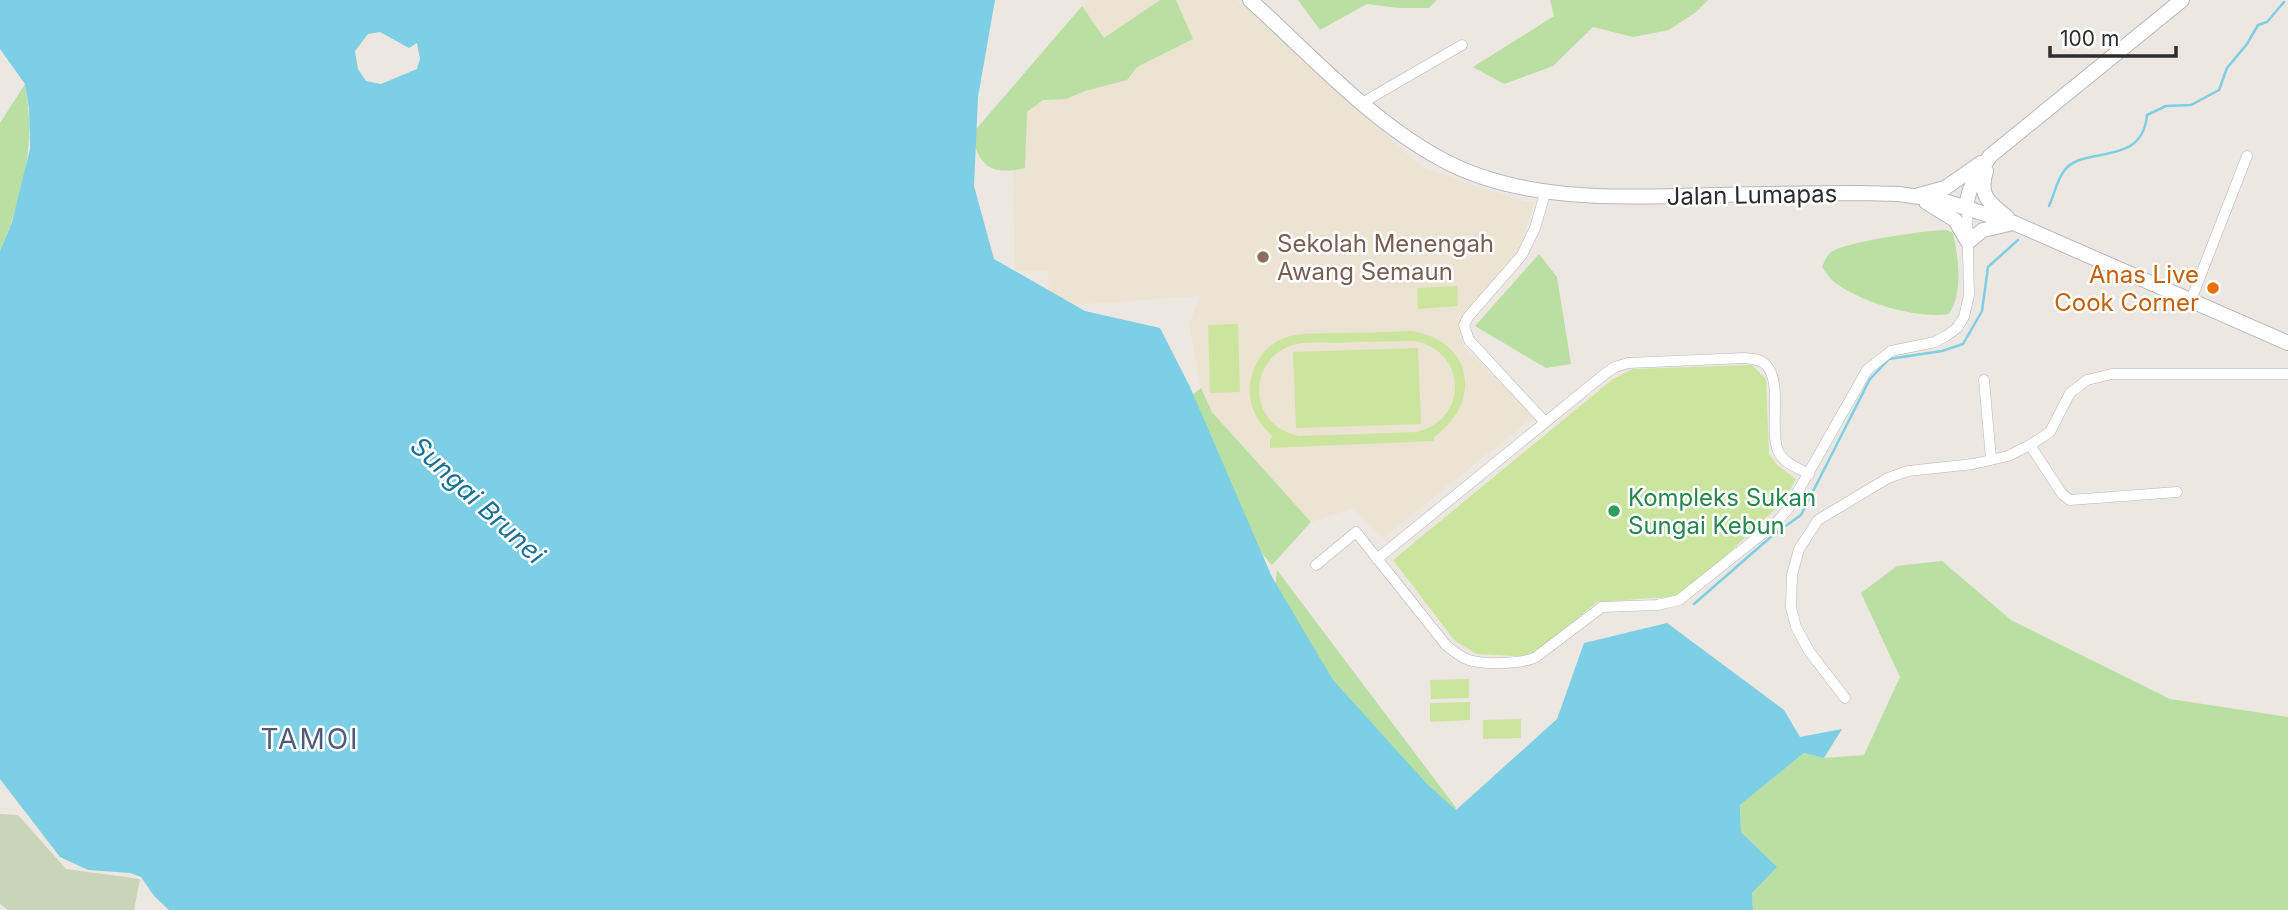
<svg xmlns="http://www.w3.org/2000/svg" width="2288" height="910" font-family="Inter,sans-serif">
<rect width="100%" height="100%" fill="#ede7e1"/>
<path fill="#ede3d2" d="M1088,0H1237L1422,167L1471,185L1528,202H1534L1521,245L1459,329L1464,347L1534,416L1383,538L1353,508L1311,522L1212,412L1201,388L1189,324L1200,296L1056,306L1049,299L1048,270L1015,271L1013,171L1000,170L985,164L972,134Z"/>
<path fill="#badfa2" d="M1160,0H1176L1193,39L1137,67L1127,80L1085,91L1066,99L1043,100L1027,112L1025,168C992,176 978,166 972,134L1082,6L1104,38Z
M1298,0H1437L1429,8H1399L1367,4L1320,30Z
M1550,0H1708L1696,12L1669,30L1633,37L1593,27L1553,66L1504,84L1473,67L1554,16Z
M25,84C36,144 24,195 0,251V123Z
M1947,230L1953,233C1958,257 1964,291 1949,314C1917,319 1863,303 1837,284C1831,280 1826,273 1822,267C1824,263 1826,256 1830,253C1842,242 1928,230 1947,230Z
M1539,254L1557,277L1571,364L1546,368L1475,326Z
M1201,388L1212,412L1311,522L1272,565L1262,554L1172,412Z
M1942,561L2011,620L2170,699L2288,717V910H1753L1752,893L1776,867L1741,832L1740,805L1804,753L1824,758L1864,755L1900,677L1861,593L1897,566Z
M1277,570L1457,809L1432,805L1376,745L1274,600Z"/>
<path fill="#c8d5b9" d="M0,814L18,815L66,869L140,879L134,910H8L0,904Z"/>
<path fill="#cbe59f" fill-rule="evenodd" d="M1457,286L1458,306L1418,309L1417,288Z
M1238,324L1240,392L1210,393L1208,325Z
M1412,331C1473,341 1483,402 1434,437V441L1270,448V438L1273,437C1258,423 1248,407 1250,385C1252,366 1264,346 1282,339C1297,332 1315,334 1331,333C1358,333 1385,332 1412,331ZM1413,341C1467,349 1470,420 1416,432L1299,436C1280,432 1266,421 1261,403C1254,380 1267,354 1290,346C1302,341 1319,343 1332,343C1359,342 1386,341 1413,341Z
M1418,348L1421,424L1296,428L1293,352Z
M1752,365L1766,379L1769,454L1777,465L1796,479L1784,501L1683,596L1597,602L1530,657L1477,654L1455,641L1393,560L1613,379L1633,369Z
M1469,679V698L1431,699L1430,680Z
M1470,702V720L1430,722V703Z
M1521,719V738L1483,739V720Z"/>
<path fill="#7dcfe5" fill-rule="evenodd" d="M0,0H995L978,97L974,186L994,259L1085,311L1160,328L1190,387L1272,577L1333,680L1427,784L1456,810L1557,719L1584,643L1667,623L1784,710L1800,737L1842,729L1824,758L1804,753L1740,805L1741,832L1777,867L1752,893L1753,910H169L154,896L141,877L130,873L88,870L60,857L0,779V251L12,222L30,149L29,108L25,84L0,49ZM380,32L409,48L417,43L420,59L417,69L381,84L366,81L358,69L355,51L368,34Z"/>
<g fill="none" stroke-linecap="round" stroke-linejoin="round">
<path stroke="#7dcfe5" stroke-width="2.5" d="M2049,206C2054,195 2057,180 2064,171C2083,144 2142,169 2147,115L2166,106L2191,105L2219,90L2227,68L2247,44L2258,25L2267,22L2284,2
M1694,604L1773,535L1801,515L1870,379L1889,359L1942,351L1963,344L1982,311L1988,267L2018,240"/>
<defs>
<path id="street" d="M1362,103L1462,45
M2191,300L2247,156
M1984,380L1991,459
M1545,422L1469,340L1464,325L1468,317L1522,255L1535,228L1546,190
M2030,445L2062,494L2070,500L2177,492
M1377,559L1606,373L1615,367L1628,363L1745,358C1752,359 1761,359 1766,365C1783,382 1769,429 1778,451C1783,463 1798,468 1809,474
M1316,565L1356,532L1446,645C1453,651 1460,657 1469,660C1485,665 1522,664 1536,657L1602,607L1657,605L1679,600L1777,522L1788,509L1867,370L1891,351L1935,342L1946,336L1957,328L1964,317L1969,295L1967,208
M1845,698L1809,651L1796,627L1791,607L1792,575L1799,549L1818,520L1888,478L1908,471L1973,464L2008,456L2030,445L2050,432L2070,393L2087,380L2112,374H2288"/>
<path id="secondary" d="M1250,0C1310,54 1369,120 1441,159C1523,204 1627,197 1717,195C1765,194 1812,193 1860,193L1899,194L1941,200L2014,223L2288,343
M1986,171C1978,195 1989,203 2007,217
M1919,195L1945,188L1981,163
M1926,202L1955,220L1968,242L1983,230L2009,224
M1967,208C1966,188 1980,172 1990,156L2182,0"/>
</defs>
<use href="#street" stroke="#b4b7bf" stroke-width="11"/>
<use href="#secondary" stroke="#b4b7bf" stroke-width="16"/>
<use href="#street" stroke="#fff" stroke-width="10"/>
<use href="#secondary" stroke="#fff" stroke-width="14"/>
</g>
<circle fill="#8d6e63" stroke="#fff" stroke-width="2.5" cx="1263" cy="257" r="7"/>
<circle fill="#e8710a" stroke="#fff" stroke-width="2.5" cx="2213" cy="288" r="7"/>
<circle fill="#2e9e5b" stroke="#fff" stroke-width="2.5" cx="1614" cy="511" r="7"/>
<g text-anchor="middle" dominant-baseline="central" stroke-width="5" stroke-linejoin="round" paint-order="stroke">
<g font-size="24" fill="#2d2d2d" stroke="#fff">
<text transform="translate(1752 195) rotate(-1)">Jalan Lumapas</text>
</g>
<g font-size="24" fill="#785e54" stroke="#fff" text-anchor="start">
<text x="1277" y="243">Sekolah Menengah<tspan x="1277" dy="28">Awang Semaun</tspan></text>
</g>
<g font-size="24" fill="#c56008" stroke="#fff" text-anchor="end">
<text x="2199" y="274">Anas Live<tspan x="2199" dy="28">Cook Corner</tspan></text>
</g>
<g font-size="24" fill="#27864d" stroke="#fff" text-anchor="start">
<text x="1628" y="497">Kompleks Sukan<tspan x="1628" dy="28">Sungai Kebun</tspan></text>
</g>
<g font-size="26" font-style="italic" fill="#197095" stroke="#fff">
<text transform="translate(478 500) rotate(43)">Sungai Brunei</text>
</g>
<g font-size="28" letter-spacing="2" fill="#505a7a" stroke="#fff">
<text x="310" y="739">TAMOI</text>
</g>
</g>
<path d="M2050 46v10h126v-10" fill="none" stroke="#2d2d2d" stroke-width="3.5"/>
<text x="2060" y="46" font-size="21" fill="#2d2d2d" stroke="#ffffff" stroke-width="5" paint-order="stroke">100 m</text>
</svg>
